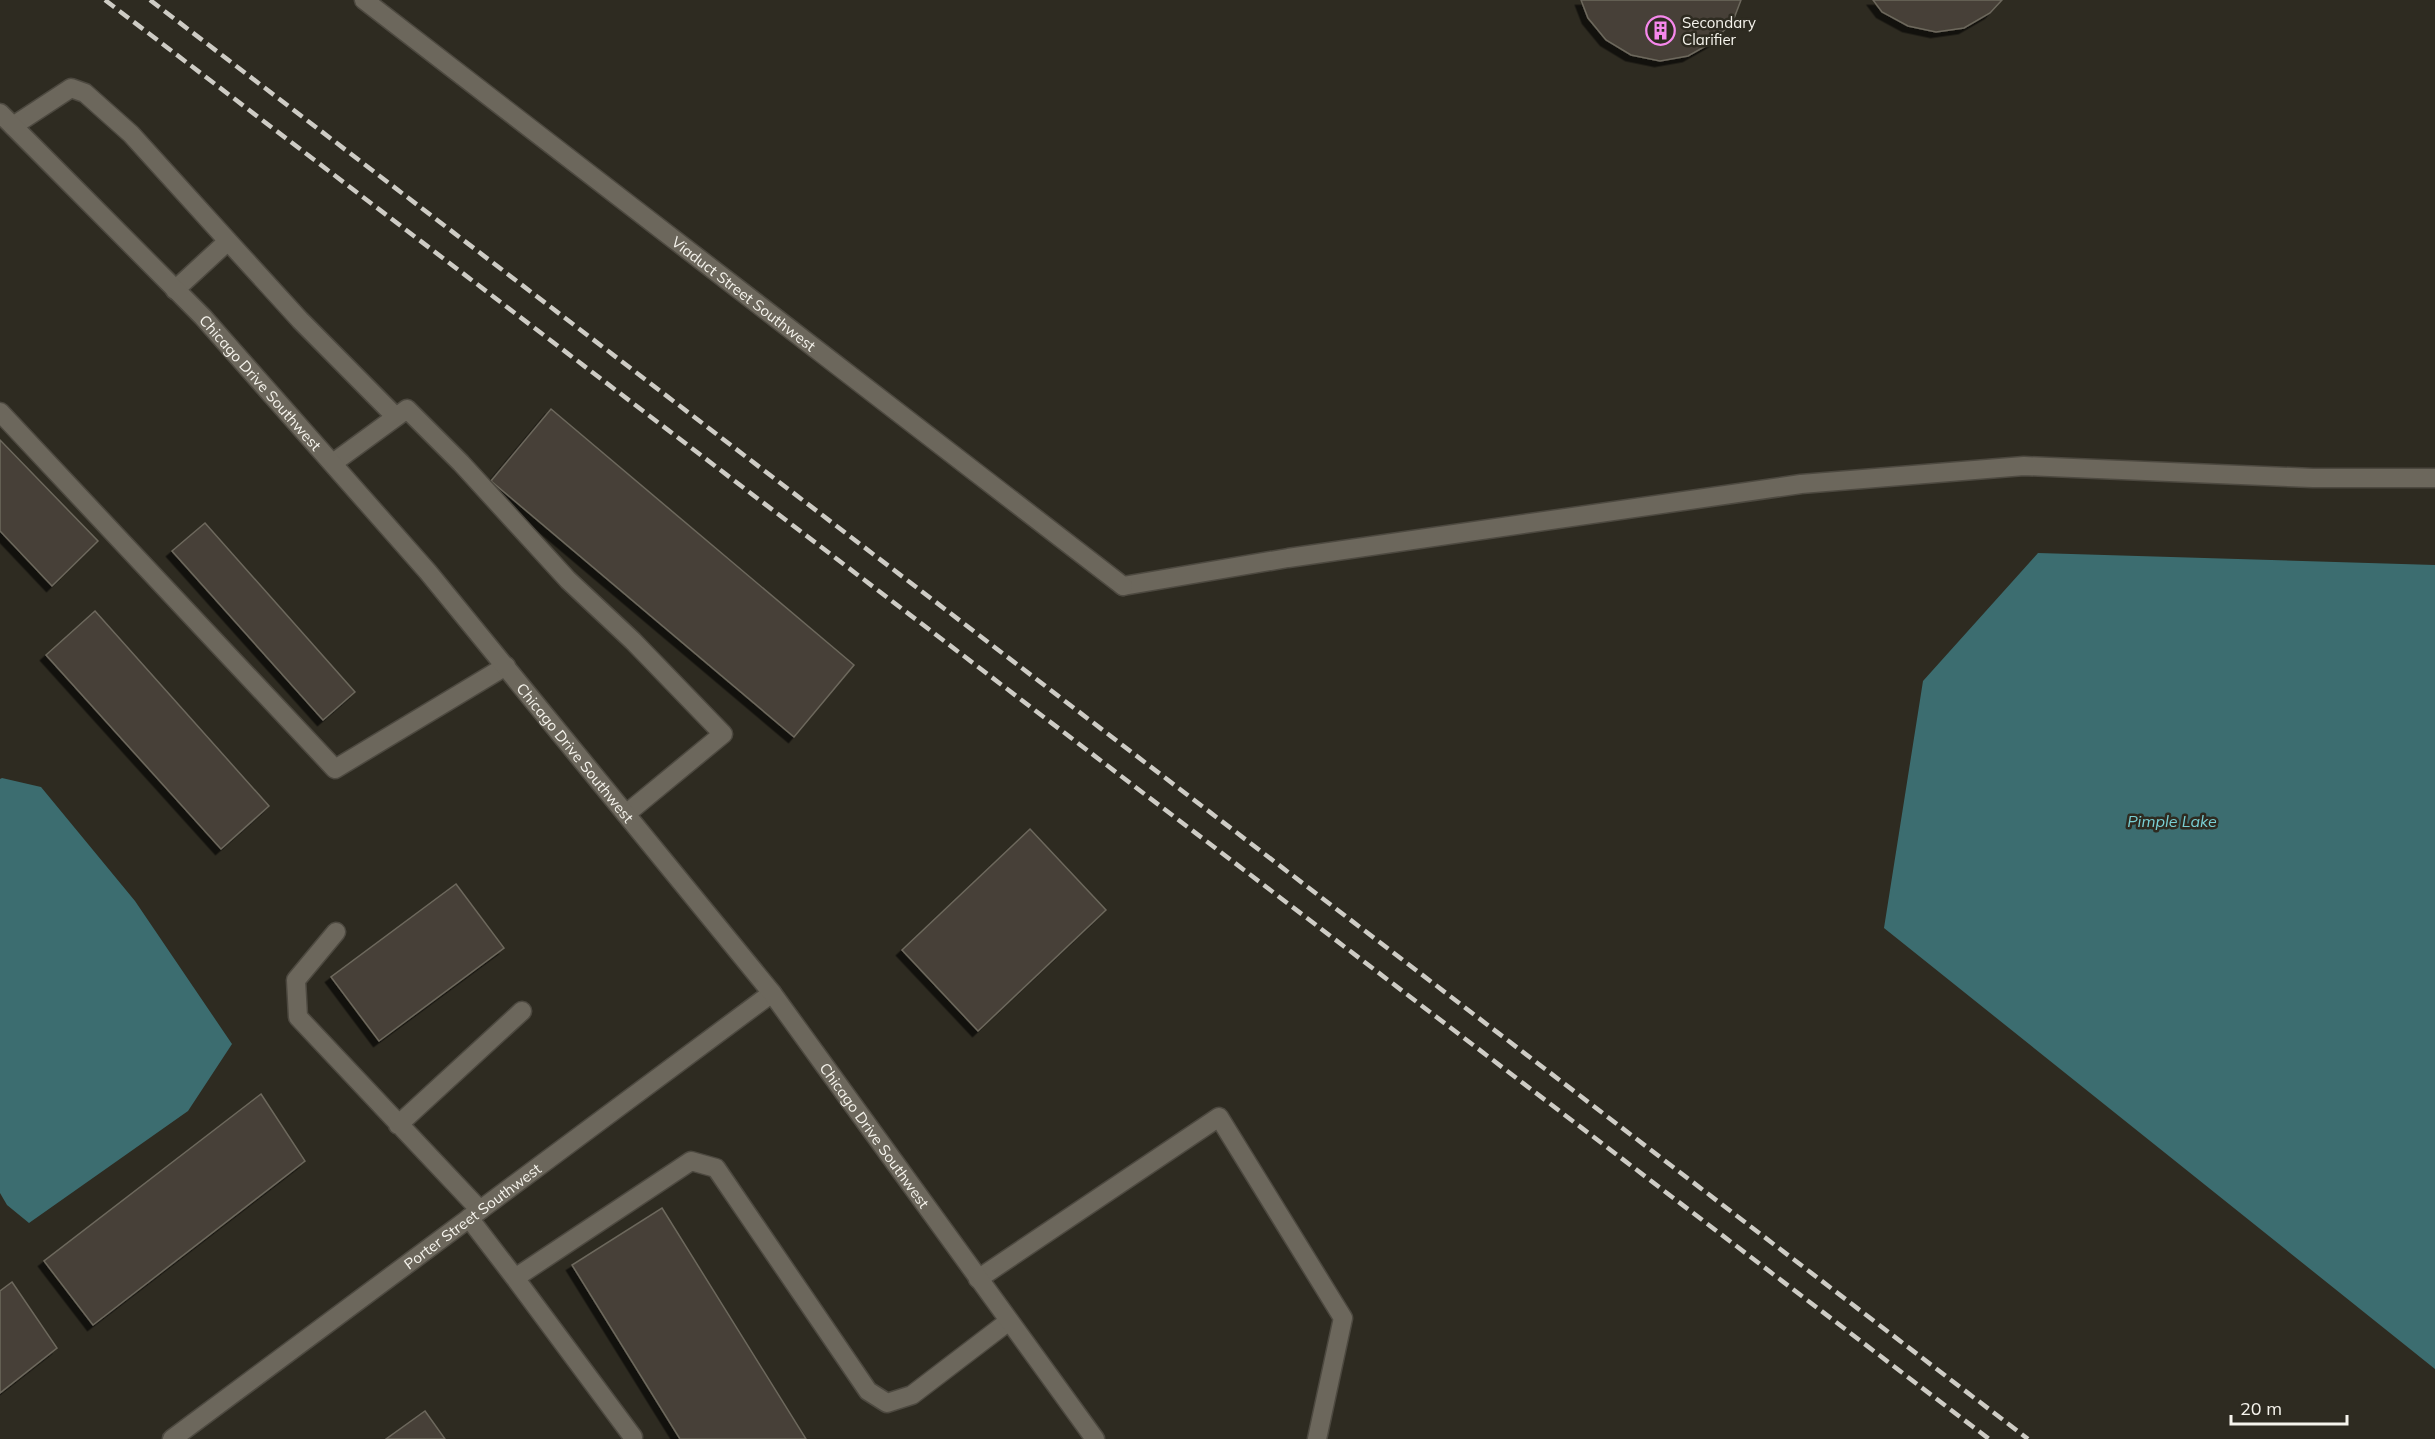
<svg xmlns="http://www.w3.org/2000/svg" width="2435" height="1439" font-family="Mulish,sans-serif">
<defs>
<filter id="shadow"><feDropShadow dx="-5.5" dy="5.5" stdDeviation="0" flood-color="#0009"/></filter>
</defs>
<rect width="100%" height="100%" fill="#2e2b21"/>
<path fill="#3c6d70" d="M2038,553L2435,565V1369L1884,928L1923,681Z
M2,778L41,787L135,901L232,1044L188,1111L29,1223L7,1205L0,1193V779Z"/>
<path fill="#464137" stroke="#6d685d" stroke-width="1.5" filter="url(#shadow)" d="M1581,0H1741L1733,21L1713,42L1688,56L1660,61L1631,55L1606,40L1588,18Z
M1873,0H2002L1990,13L1964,28L1936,32L1908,26L1882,12Z
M551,409L854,665L794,737L491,481Z
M0,440L98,541L52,586L0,531Z
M205,523L355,692L323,720L172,551Z
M95,611L269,806L221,849L46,655Z
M1030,829L1106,910L978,1031L902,950Z
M456,884L504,948L379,1041L331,977Z
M261,1094L305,1161L93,1325L44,1261Z
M662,1208L806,1439H680L572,1265Z
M12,1282L57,1348L0,1393V1291Z
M425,1411L445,1439H386Z"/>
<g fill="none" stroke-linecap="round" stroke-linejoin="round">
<defs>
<path id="lane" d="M13,126L71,88L85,93L131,134L228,241
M175,290L228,241L300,320L396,417
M0,412L335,769L506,666
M333,463L407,409L461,463L568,580L633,641L723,734L626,814
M1123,586L1288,558L1801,484L2024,466L2313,478H2435
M336,932L296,980L298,1017L480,1210
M398,1125L522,1011
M469,1218L515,1278L691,1161L716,1168L868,1391L887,1403L912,1395L1009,1321
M515,1278L633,1437
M978,1279L1219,1117L1343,1318L1317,1439"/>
<g id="street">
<path id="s1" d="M364,0L1123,586"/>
<path id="s2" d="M172,1439L772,993"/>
</g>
<g id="secondary">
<path id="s3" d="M0,113L203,317L428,572L772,993L1095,1439"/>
</g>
</defs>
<use href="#lane" stroke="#4d4940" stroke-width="21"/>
<use href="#street" stroke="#4d4940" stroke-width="21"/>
<use href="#secondary" stroke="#4d4940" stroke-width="21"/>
<use href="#lane" stroke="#6c675c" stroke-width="18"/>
<use href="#street" stroke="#6c675c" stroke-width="18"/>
<use href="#secondary" stroke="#6c675c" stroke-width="18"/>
<path stroke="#ceccc5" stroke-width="4.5" stroke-dasharray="12 6" stroke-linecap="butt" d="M105,0L1989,1439
M150,0L2028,1439"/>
</g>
<defs>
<symbol id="building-ring" viewBox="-11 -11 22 22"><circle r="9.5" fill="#2e2b21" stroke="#f688ec" stroke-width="1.5"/><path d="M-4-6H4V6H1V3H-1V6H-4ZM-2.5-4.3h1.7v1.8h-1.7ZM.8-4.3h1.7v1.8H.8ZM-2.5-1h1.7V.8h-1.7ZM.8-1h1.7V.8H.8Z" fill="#f688ec"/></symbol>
</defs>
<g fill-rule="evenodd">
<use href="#building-ring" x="1644" y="14" width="33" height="33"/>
</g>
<g text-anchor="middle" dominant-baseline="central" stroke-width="5" stroke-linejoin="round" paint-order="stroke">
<g font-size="15" fill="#f6f4ed" stroke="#2e2b21" text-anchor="start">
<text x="1682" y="22">Secondary<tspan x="1682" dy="17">Clarifier</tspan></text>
</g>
<g font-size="15" fill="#f6f4ed" stroke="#2e2b21">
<text stroke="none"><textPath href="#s1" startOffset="480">Viaduct Street Southwest</textPath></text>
<text stroke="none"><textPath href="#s3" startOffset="375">Chicago Drive Southwest</textPath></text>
<text stroke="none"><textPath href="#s3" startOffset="861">Chicago Drive Southwest</textPath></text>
<text stroke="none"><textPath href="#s3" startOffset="1347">Chicago Drive Southwest</textPath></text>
<text stroke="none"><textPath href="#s2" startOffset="374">Porter Street Southwest</textPath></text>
</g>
<g font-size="16" font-style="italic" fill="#79cfd4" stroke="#2e2b21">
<text x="2172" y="821">Pimple Lake</text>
</g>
</g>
<path d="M2231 1415v9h116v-9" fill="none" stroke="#f6f4ed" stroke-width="3"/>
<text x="2240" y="1415" font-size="18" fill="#f6f4ed" stroke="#2e2b21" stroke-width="4.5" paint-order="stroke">20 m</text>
</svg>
